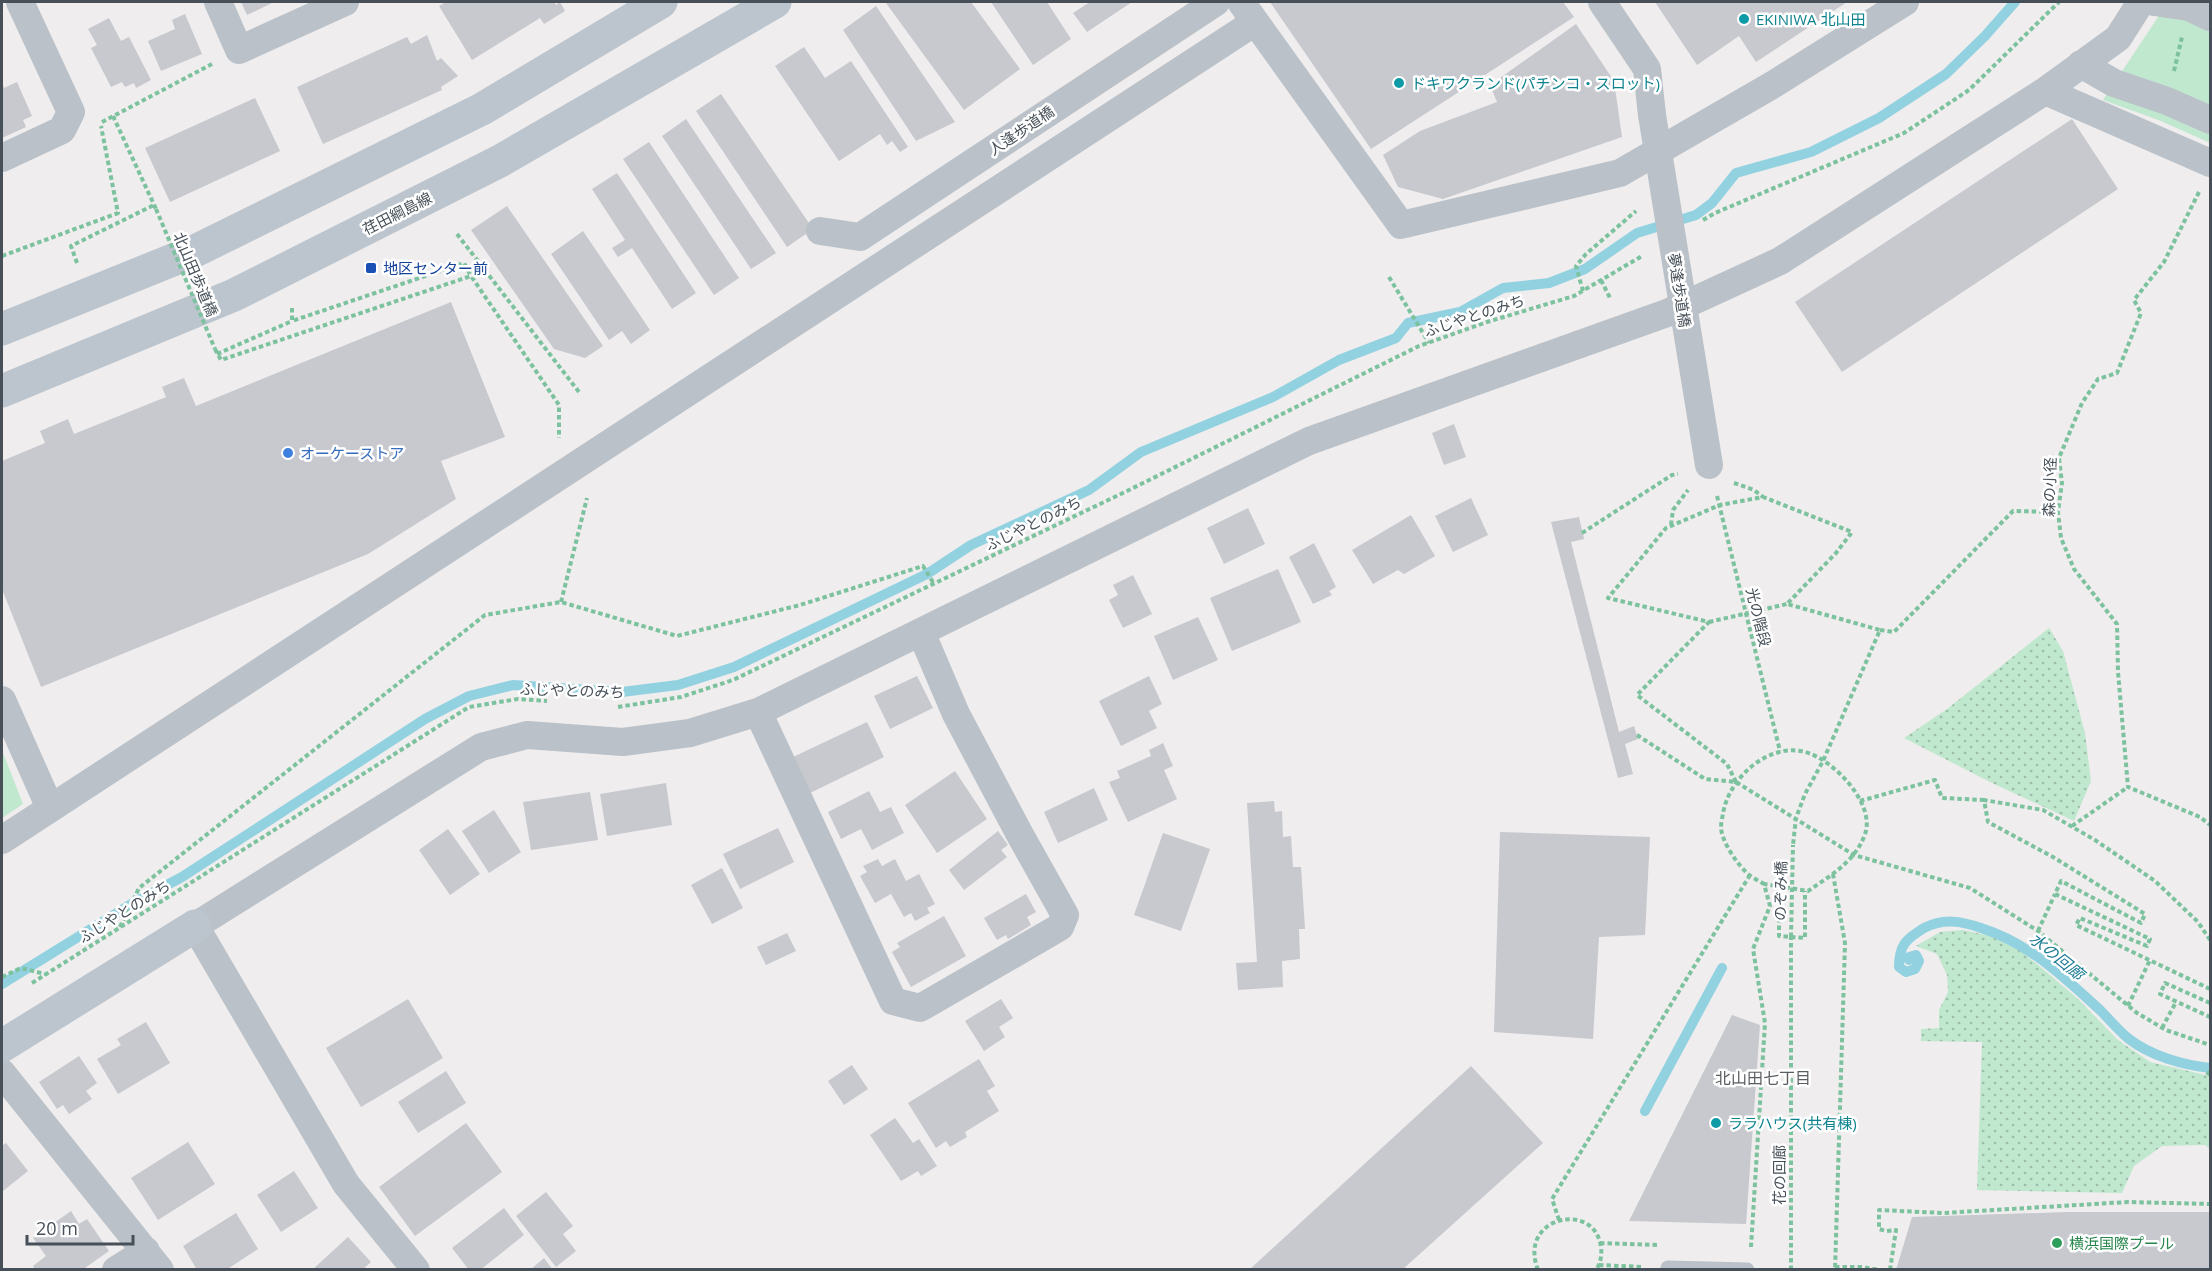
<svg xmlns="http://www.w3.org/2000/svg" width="2212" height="1271" font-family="'Open Sans','Noto Sans JP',sans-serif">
<defs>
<pattern id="grass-dots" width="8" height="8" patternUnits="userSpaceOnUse" patternTransform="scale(1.5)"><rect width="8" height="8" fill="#c0e8cf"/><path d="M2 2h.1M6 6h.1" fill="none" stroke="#9ebeab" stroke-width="1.8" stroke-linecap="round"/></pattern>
</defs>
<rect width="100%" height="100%" fill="#efeded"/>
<path fill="url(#grass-dots)" d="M2049,628L2063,651L2085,733L2091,781L2074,821L1992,783L1904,738L1947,709Z
M1963,930L2005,939L2037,964L2077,998L2118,1040L2150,1062L2210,1076V1149L2205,1145L2162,1146L2134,1166L2122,1193L1977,1190L1982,1042L1921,1041V1029L1939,1028V1010L1948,992L1947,975L1937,954L1916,946L1940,932Z"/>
<path fill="#c0e8cf" d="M2168,2H2210V143L2161,121L2103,100Z
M2,750L23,804L2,818Z"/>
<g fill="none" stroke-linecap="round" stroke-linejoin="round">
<path stroke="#92d1e0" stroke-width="10" d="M1909,960V957L1916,955L1919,961L1915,969L1906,972L1899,967C1899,945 1906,939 1924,928C1944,918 1961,921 1981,928C2029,943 2064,977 2100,1010C2110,1020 2119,1031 2129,1039C2151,1056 2183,1065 2210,1068
M2,984L133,903L182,877L425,719L469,696L513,685L622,692L678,685L734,667L927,574L971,545L1089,490L1141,452L1273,397L1339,360L1396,338L1408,323L1460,312L1503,288L1549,283L1585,269L1637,233L1696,215L1712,203L1736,173L1811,152L1879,118L1946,74L1985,36L2015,2
M1645,1111L1722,968"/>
</g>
<path fill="#c7c9cf" d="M241,2H274L247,15Z
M446,2H554L556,5L560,2L565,11L544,24L540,18L472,60L439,6Z
M888,2H971L1020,69L964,110L886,3Z
M991,2H1047L1071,39L1033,65Z
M1090,2H1132L1087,32L1073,13Z
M1270,2H1563L1574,17L1371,149Z
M1655,2H1847L1756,62L1739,36L1697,65Z
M876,6L955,122L916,141L843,30Z
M185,14L202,54L161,71L148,41L175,29L172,20Z
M109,18L121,41L129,37L151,80L136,88L134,83L125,87L122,82L111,87L91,48L97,45L88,29Z
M1576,24L1614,81L1622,137L1443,199L1398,187L1383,155L1420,131L1497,102L1490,85Z
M427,35L437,61L441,58L458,76L441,87L442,90L323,144L297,87L407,37L411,44Z
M804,47L825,78L851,61L908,147L900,152L892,141L887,145L880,134L839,161L775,66Z
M2,81L4,88L17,82L32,116L23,120L26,127L2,138Z
M721,94L813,229L787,247L696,111Z
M255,98L280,151L170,202L145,148Z
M686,119L776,253L751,269L662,136Z
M2072,119L2118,189L1842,372L1795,302Z
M649,142L739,278L714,295L623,159Z
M617,173L696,293L672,309L632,248L618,257L612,248L625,240L592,189Z
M507,206L603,346L585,358L554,349L471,230Z
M583,231L650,330L631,344L622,331L609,340L551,254Z
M451,302L505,437L441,461L456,499L368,554L41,687L2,589V461L45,443L40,431L68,419L74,434L166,397L162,387L184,378L196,406Z
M1454,424L1466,457L1444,465L1432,433Z
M1471,498L1488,535L1453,552L1435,516Z
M1248,508L1265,544L1224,564L1207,528Z
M1411,515L1435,556L1404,574L1398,570L1373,584L1352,550Z
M1579,517L1584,539L1571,542L1619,732L1634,726L1638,739L1625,744L1633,774L1618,778L1551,522Z
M1314,543L1336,587L1329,591L1332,595L1313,604L1289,557Z
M1278,569L1301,622L1232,651L1210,598Z
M1133,575L1152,614L1123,628L1109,600L1118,595L1113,585Z
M1198,617L1218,660L1173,680L1154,636Z
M917,676L933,708L890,729L874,696Z
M1149,676L1162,704L1149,711L1157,728L1121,746L1099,701Z
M867,722L884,757L810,793L793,757Z
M1163,743L1173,766L1164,770L1177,799L1128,822L1109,782L1120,778L1117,771L1151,756L1149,750Z
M955,771L987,819L937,853L905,805Z
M666,783L672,825L607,836L600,794Z
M1094,788L1108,820L1058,843L1044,812Z
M869,791L880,812L891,807L904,833L872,850L861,829L841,839L828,812Z
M590,792L598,840L531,850L523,802Z
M1274,801L1275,812L1282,811L1283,837L1291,836L1293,867H1301L1305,929H1299L1300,959L1282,961L1283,987L1238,990L1236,963L1257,962L1247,803Z
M494,810L521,852L489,873L462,831Z
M778,828L794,862L740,889L723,854Z
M448,829L480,874L450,895L419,850Z
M998,831L1008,845L1001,850L1007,857L964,890L949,870Z
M1500,832L1650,837L1645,935L1599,937L1593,1039L1494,1032Z
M1163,833L1210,849L1181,931L1134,915Z
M878,859L882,866L895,859L906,881L919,874L935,904L927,908L930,913L915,921L911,913L904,917L891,894L875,903L860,876L867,872L863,866Z
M722,868L743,908L712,924L691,885Z
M1026,894L1036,912L1027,917L1031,925L1008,939L1006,935L997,940L984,918Z
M944,916L966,956L911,987L892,952L900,947L897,943Z
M787,933L796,951L766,965L757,947Z
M408,999L443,1058L361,1107L326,1048Z
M1001,999L1013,1018L999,1027L1005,1037L984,1051L965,1021Z
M1732,1015L1760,1025L1746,1224L1629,1221Z
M146,1022L170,1063L118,1094L97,1059L121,1045L117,1039Z
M79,1056L97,1083L86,1091L92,1099L69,1114L63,1105L57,1109L39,1082Z
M979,1059L995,1086L987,1091L999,1111L965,1132L967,1137L950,1147L946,1141L936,1148L908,1103Z
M852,1065L868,1089L844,1105L828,1081Z
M1471,1066L1543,1143L1402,1270H1249Z
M446,1071L466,1103L418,1133L398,1102Z
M895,1118L913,1143L919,1139L937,1166L921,1176L918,1171L901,1181L870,1135Z
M466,1123L502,1172L415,1236L379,1187Z
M2,1142L3,1145L6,1143L28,1171L3,1191Z
M188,1142L215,1184L158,1220L131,1178Z
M294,1171L318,1208L281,1232L257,1195Z
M546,1192L573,1226L563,1234L576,1251L556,1267L516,1216Z
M504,1208L524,1235L480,1270H469L452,1248Z
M71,1211L79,1224L87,1219L109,1251L82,1270H35L33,1266L46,1256L33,1238Z
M2067,1212H2210V1270H1896L1912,1217Z
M236,1213L258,1249L226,1270H197L183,1246Z
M348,1237L371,1262L362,1270H312Z
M544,1258L553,1270H530Z"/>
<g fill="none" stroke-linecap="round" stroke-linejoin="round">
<path stroke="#7cc29e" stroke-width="4" stroke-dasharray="4.5 3" stroke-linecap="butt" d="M2174,71L2182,37
M113,116L156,209
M102,122L212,64
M2199,192L2164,262L2134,300L2141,313L2117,373L2098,379L2082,403L2059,458L2062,483L2058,512L2061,538L2074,569L2117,624L2118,672L2128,787L2200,817L2210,825
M1703,220L1715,213L1904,133L1969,90L2059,2
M457,234L579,392
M2,256L118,213L101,126
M77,263L71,246L154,205
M1389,277L1429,343
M1601,280L1610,298
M1583,291L1576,266L1586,254L1636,211
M292,308V321L464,263L471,276
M215,349L221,360L471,276L559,405V438
M217,354L292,321
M1734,483L1754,490L1763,497
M1717,496L1780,751
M1671,525L1673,510L1688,490
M1582,533L1672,475L1678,474
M561,602L587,498
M1709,622L1787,604
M1880,630L1894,632L2013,511L2058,512
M618,707L681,697L733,680L1127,491L1419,346L1487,322L1574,296L1642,256
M1637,735L1705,779L1736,782L1854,855L1970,888L2038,931L2137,1013L2166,1030L2210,1045
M1736,782L1727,764L1637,695L1709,622L1608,598L1666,528L1720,505L1763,497L1852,532L1836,553L1787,604L1880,630L1823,761L1805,794L1796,818L1793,845
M1860,801L1935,780L1942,798L1984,800
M2072,826L2128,787
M1833,874L1845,943L1835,1270
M1779,888V936L1805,938V891
M120,927L139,888L485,615L561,602L677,636L800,605L923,566L934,584
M2038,931L2055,894
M2210,940L2198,922L2155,881L2095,840L2043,810L1984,800L1988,822L2053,857L2145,914L2141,923L2061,881L2055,894L2150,939L2147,946L2080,918L2076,925L2210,989
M2,977L21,968L45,974
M32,983L469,707L518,699L547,701
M2210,1003L2165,983L2160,994L2210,1017
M2128,1006L2150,960
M2162,1028L2176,1002
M2207,1075L2210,1071
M1559,1220L1552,1199L1750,875
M1600,1243L1657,1245
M1751,1247L1765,1023L1753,949L1770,906L1764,884L1808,891C1830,876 1856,861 1865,834C1876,804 1833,759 1805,752C1768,742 1728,779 1723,814C1722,818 1721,824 1721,828C1722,841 1735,861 1745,871C1750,877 1758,880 1764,884
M1599,1265L1643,1267
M1835,1267H1863L1880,1270
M1538,1270C1517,1216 1595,1200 1601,1247C1602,1255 1601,1262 1596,1270
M1791,1270V937
M1890,1270L1896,1230L1886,1231L1879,1229V1210L1943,1213L2128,1202L2210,1204"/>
<path stroke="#bac1c8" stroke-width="15" d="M1668,1268L1747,1270"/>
<path stroke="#bac1c8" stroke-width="28" d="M218,2L239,50L345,2
M1241,2L1401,225L1620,173L1774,84L1905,2
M1602,2L1647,69L1652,115
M2154,2L2189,7L2210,17
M2081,64L2114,83L2167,101L2210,120
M2045,91L2210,163
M2,158L62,130L71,112L20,2
M820,231L860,237L1216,2
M2,700L50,808
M758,712L893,1001L920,1008L1060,927L1065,915L1019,833L956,714L921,632
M2,840L1255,22
M2,1073L160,1270
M116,1270L146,1251
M416,1270L346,1184L195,926L481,747L527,735L623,742L690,733L758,712L1309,441L1667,313L1780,261L2045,91L2118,38L2141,2"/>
<path stroke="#bcc5ce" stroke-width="33" d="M2,329L195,251L482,109L661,2
M2,391L234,295L500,161L775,2
M2,1046L195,926"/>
<path stroke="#7cc29e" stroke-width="4" stroke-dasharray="4.5 3" stroke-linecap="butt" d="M156,209L215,349
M1791,937L1793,845"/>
<path stroke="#bac1c8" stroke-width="28" d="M1652,115L1709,465"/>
</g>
<g fill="#0f9aa8" stroke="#fff" stroke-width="2">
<circle cx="1744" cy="19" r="6"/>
<circle cx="1399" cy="83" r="6"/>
<circle cx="1716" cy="1123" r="6"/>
</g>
<rect fill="#1a4fb4" stroke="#fff" stroke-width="2" x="365" y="262" width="12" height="12" rx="3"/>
<circle fill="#3f7fe0" stroke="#fff" stroke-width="2" cx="288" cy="453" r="6"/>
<circle fill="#2e9e5b" stroke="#fff" stroke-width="2" cx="2057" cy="1243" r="6"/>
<g text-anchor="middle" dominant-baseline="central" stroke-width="5" stroke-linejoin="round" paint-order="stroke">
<g font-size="15" fill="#0d838f" stroke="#fff" text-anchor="start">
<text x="1756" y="19">EKINIWA 北山田</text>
<text x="1411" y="83">ドキワクランド(パチンコ・スロット)</text>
<text x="1728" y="1123">ララハウス(共有棟)</text>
</g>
<g font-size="15" fill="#475058" stroke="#fff">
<text transform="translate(1021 130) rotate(-34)">人逢歩道橋</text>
<text transform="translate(397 213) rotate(-27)">荏田綱島線</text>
<text transform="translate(196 274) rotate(67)">北山田歩道橋</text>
<text transform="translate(1680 290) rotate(81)">夢逢歩道橋</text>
<text transform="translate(1474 315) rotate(-18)">ふじやとのみち</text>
<text transform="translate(2049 487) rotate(-88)">森の小径</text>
<text transform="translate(1033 523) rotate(-26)">ふじやとのみち</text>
<text transform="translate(1759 617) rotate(76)">光の階段</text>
<text transform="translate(572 690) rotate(2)">ふじやとのみち</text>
<text transform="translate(1780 891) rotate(-89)">のぞみ橋</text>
<text transform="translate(124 911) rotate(-32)">ふじやとのみち</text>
<text transform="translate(1779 1175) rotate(-90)">花の回廊</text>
</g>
<g font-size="15" fill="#164399" stroke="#fff" text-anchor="start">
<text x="383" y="268">地区センター前</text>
</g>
<g font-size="15" fill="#366cbe" stroke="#fff" text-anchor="start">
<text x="300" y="453">オーケーストア</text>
</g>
<g font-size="15" fill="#27864d" stroke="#fff" text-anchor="start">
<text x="2069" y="1243">横浜国際プール</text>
</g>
<g font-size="16" font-style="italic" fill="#1d7d94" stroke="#fff">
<text transform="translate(2057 956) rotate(39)">水の回廊</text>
</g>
<g font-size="16" fill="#5a5d61" stroke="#fff">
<text x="1763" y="1078">北山田七丁目</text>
</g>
</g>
<rect width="2212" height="1271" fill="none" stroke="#475058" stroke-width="6"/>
<path d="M27 1235v9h106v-9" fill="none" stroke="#475058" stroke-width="3"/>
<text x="36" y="1235" font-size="18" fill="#475058" stroke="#ffffff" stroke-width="4.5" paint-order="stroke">20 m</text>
</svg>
